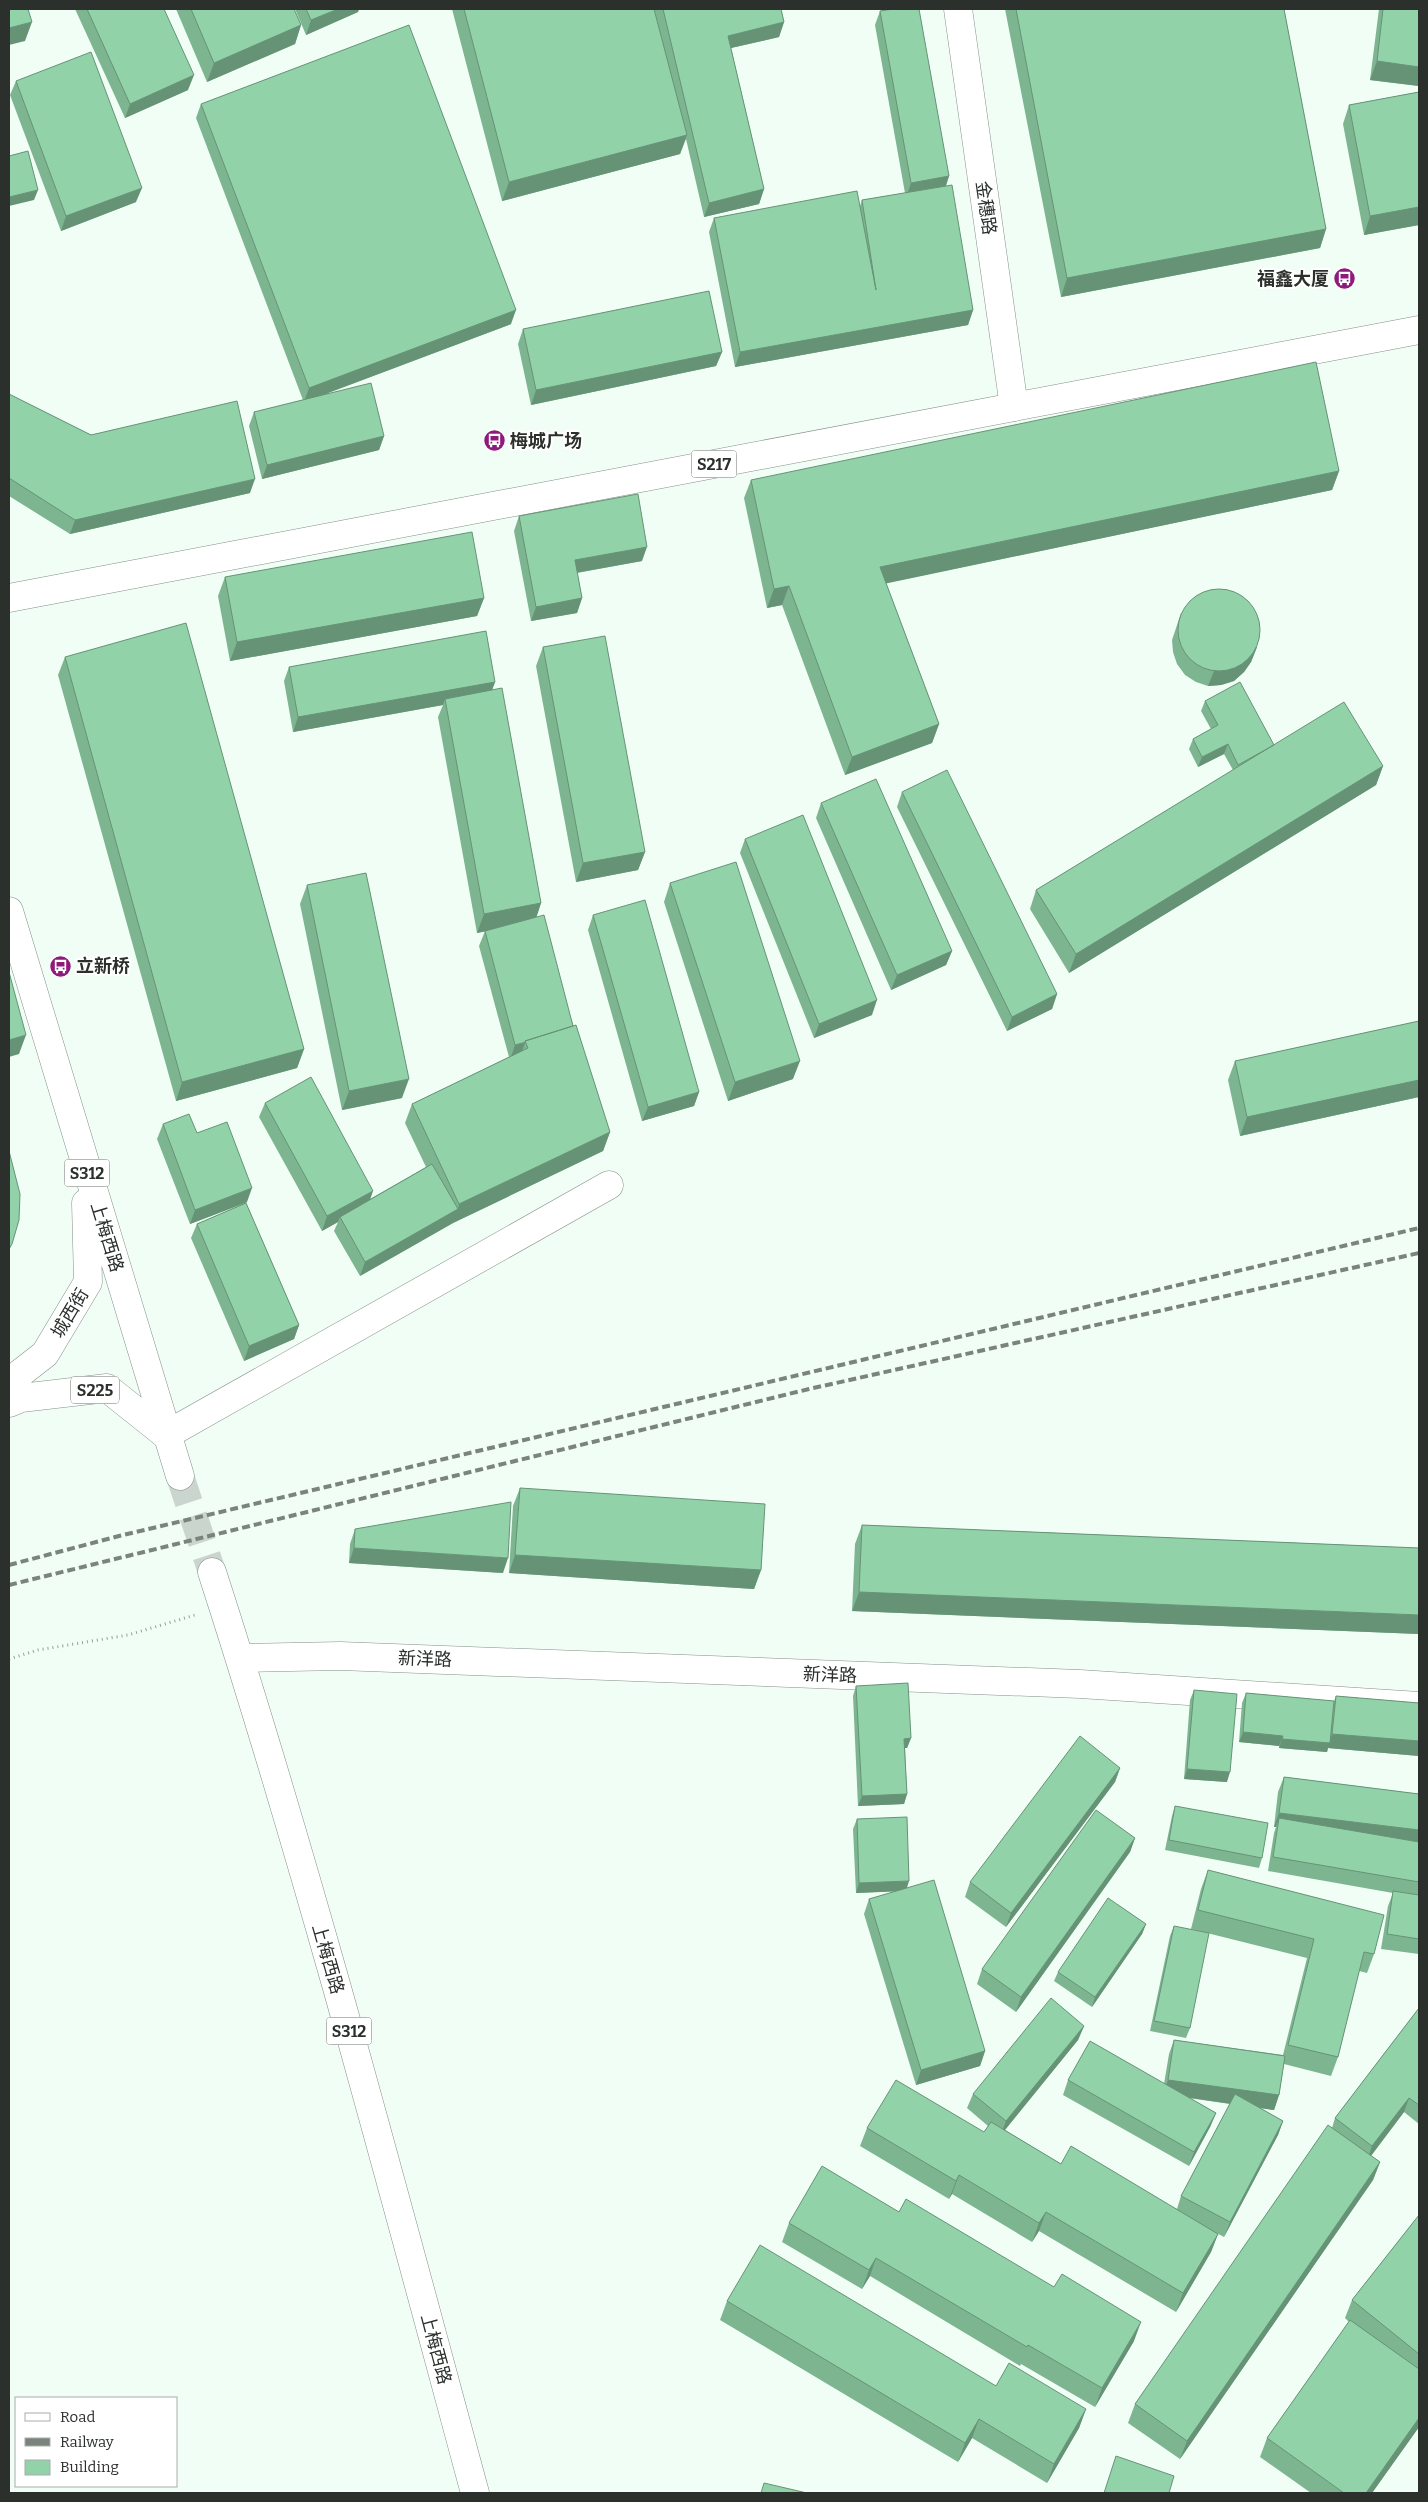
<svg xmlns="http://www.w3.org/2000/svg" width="1428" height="2502" font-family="Bitter,'Noto Sans SC',serif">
<rect width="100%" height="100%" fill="#f1fef5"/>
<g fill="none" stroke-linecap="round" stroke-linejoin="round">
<path stroke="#c9d5cd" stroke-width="28" stroke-dasharray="28 14" stroke-linecap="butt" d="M180,1476L212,1572"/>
<defs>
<path id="minor" d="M958,9L1014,407
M166,1435L609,1185
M240,1658L340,1656L1080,1684L1419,1706"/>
<path id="major" d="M9,598L1419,330
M9,911L180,1476
M9,1382L45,1354L88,1282L86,1203
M9,1403L21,1398L107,1388L166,1435
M212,1572C310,1875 392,2186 475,2493"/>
</defs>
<use href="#minor" stroke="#859088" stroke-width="29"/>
<use href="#major" stroke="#859088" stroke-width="29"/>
<path stroke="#96a099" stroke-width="3" stroke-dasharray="1 4" stroke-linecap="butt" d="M9,1659L38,1650L128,1635L195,1615"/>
<use href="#minor" stroke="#fff" stroke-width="28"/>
<use href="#major" stroke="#fff" stroke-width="28"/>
<path stroke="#7b837d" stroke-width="4" stroke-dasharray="8 4" stroke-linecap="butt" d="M9,1565L119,1536L1419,1228
M9,1585L809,1389L1419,1253"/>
</g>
<path fill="#7db591" d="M75,9H164L188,90L125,118Z
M176,9H294L301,25L295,44L207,82Z
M295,9H359L358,12L306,35Z
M452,9H781L784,22L779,37L731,48L764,189L759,204L704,217L686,139L680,154L502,201Z
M1005,9H1284L1326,229L1320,248L1061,297Z
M1379,9H1419V86L1370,80Z
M880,11L949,176L946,186L973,310L968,325L735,367L709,232L714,218L860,206L862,200L905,193L875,25Z
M16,81L136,202L61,231L10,95Z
M1419,92V225L1364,235L1343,124L1349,105Z
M201,104L511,324L328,393L384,436L379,450L262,479L249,426L254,412L303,400L196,118Z
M523,329L722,352L716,366L531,405L518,344Z
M9,394L91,435L250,493L70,534L9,496Z
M1339,471L1332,490L886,583L939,724L932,743L845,775L782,605L767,608L744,498L751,480Z
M519,516L642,561L577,573L582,598L577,613L531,621L514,531Z
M225,577L484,598L477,616L230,661L218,596Z
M1181,613L1257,647L1251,662L1244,672L1234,681L1221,685L1208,686L1196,682L1185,675L1177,664L1173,652L1172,640Z
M543,647L645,852L638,870L576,882L536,666Z
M65,657L304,1049L297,1068L176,1101L58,675Z
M289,667L495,682L492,690L541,903L536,917L610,1132L603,1151L453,1223L360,1276L334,1231L338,1222L322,1231L259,1117L265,1103L370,1199L426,1167L405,1123L412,1104L509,1057L479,946L485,931L477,933L438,717L443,705L293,732L284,681Z
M1205,701L1274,745L1383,766L1376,785L1069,973L1030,909L1036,890L1233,770L1224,754L1198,767L1189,749L1193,739L1211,729L1201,711Z
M902,792L1057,994L1052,1009L1007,1031L897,807Z
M821,803L952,951L946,965L891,990L816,818Z
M745,839L872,1015L814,1038L740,853Z
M670,883L793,1079L728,1101L664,902Z
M307,885L402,1098L342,1110L300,904Z
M593,915L699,1092L694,1106L642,1121L588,930Z
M1419,1021V1097L1240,1136L1228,1080L1235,1061Z
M163,1124L197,1133L247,1202L246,1203L299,1325L294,1339L244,1361L191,1238L197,1224L246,1203L190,1224L157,1139Z
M520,1488L761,1570L754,1589L509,1573L513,1506Z
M862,1525L1419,1548V1634L852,1611L855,1544Z
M355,1529L503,1573L349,1563L350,1544Z
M856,1686L911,1738L907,1748H905L907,1794L904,1804L858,1806L853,1696Z
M1194,1690L1227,1782L1184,1779L1190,1700Z
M1246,1693L1334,1701L1336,1696L1419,1703V1756L1328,1748L1327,1752L1279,1748V1746L1239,1742L1242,1703Z
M1120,1768L1115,1782L1006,1927L965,1897L970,1882Z
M1284,1777L1419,1794V1954L1381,1949L1388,1906L1393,1893L1268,1871L1274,1833L1276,1827H1274L1278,1792Z
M1175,1806L1262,1858L1259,1868L1165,1850L1172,1816Z
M857,1819L907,1888L985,2051L980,2066L916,2085L864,1914L869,1899L897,1891L856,1893L853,1829Z
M1135,1838L1130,1852L1016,2012L977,1984L982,1969Z
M1208,1870L1374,1954L1367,1973L1359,1971L1338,2057L1331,2076L1284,2064L1279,2095L1274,2110L1260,2108L1283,2121L1278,2135L1224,2237L1213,2231L1218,2234L1211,2252L1176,2312L1039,2231L1032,2242L952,2194L949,2199L860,2146L867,2128L984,2132L988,2126L967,2108L973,2094L1084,2026L1078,2040L1005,2130L1061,2164L1177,2209L1181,2196L1230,2104L1189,2098L1216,2113L1210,2127L1189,2166L1063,2095L1068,2080L1164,2084L1169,2054L1174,2040L1283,2055L1307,1958L1191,1929L1201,1889Z
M1146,1924L1142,1934L1092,2007L1054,1981L1058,1972Z
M1174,1926L1190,2028L1186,2038L1150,2031L1170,1936Z
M1419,2008V2124L1404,2112L1371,2156L1380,2162L1373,2180L1180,2459L1128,2423L1135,2404L1332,2128L1335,2118Z
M899,2212L1134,2341L1095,2407L1021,2364L1020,2366L870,2276L862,2289L782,2242L789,2223Z
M1419,2215V2427L1372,2493H1311L1260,2457L1267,2438L1349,2322L1345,2318L1352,2300Z
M727,2301L996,2386L1086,2409L1079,2428L1047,2483L972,2438L958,2462L720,2320Z"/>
<path fill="#669376" d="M338,9H359L358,12L306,35L311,20Z
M32,22L25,41L9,45V28Z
M784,22L779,37L722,50L728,36Z
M301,25L295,44L207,82L214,63Z
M1377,61L1419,67V86L1370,80Z
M194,75L188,90L125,118L130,104Z
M687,135L680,154L502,201L509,182Z
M949,176L944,191L906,198L911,183Z
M142,188L136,202L61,231L66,216Z
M764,189L759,204L704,217L709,203Z
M38,190L34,200L9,206V197Z
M1419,207V225L1364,235L1370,216Z
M1326,229L1320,248L1061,297L1067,278Z
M516,310L511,324L304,402L309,388Z
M973,310L968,325L735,367L740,352Z
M722,352L716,366L531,405L536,390Z
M384,436L379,450L262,479L267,465Z
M1339,471L1332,490L874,586L880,567Z
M255,479L250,493L70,534L75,520Z
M647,547L642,561L569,574L575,560Z
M789,586L782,605L767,608L774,589Z
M484,598L477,616L230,661L237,642Z
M582,598L577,613L531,621L536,607Z
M1257,647L1251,662L1244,672L1234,681L1221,685L1208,686L1214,671Z
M495,682L490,696L445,699L443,705L293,732L298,717Z
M939,724L932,743L845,775L852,757Z
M1228,744L1224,754L1198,767L1202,757Z
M1383,766L1376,785L1069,973L1076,954Z
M645,852L638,870L576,882L583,863Z
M541,903L535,922L477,933L484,914Z
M952,951L946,965L891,990L897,975Z
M1057,994L1052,1009L1007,1031L1012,1017Z
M877,1000L872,1015L814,1038L819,1024Z
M26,1035L19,1054L9,1057V1040Z
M525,1043L520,1057L510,1060L515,1045Z
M304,1049L297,1068L176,1101L182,1082Z
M800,1061L793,1079L728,1101L735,1082Z
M409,1079L402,1098L342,1110L349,1091Z
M1419,1080V1097L1240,1136L1247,1117Z
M699,1092L694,1106L642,1121L648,1107Z
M610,1132L603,1151L453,1223L360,1276L365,1262L458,1209L459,1204Z
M252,1188L247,1202L190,1224L195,1210Z
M373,1191L368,1206L340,1217L338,1222L322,1231L327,1216Z
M299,1325L294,1339L244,1361L249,1346Z
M354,1548L508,1558L503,1573L349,1563Z
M515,1555L761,1570L754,1589L509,1573Z
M859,1592L1419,1615V1634L852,1611Z
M1243,1732L1283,1736L1279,1746L1239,1742Z
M1332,1734L1419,1741V1756L1328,1748L1327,1752L1279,1748L1282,1739L1329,1743Z
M911,1738L907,1748H901L904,1739Z
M1120,1768L1115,1782L1006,1927L1011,1913Z
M1187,1769L1230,1772L1227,1782L1184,1779Z
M907,1794L904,1804L858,1806L862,1796Z
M1279,1813L1419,1830V1845L1279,1818L1276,1827H1274Z
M1135,1838L1130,1852L1016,2012L1021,1997Z
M909,1881L906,1891L856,1893L859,1883Z
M1146,1924L1142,1934L1092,2007L1095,1997Z
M1084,2026L1078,2040L1000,2136L1006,2121Z
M985,2051L980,2066L916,2085L921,2070Z
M1168,2080L1279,2095L1274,2110L1163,2094Z
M1409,2098L1404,2112L1367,2161L1372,2146Z
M1216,2113L1210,2127L1189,2166L1194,2152Z
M1283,2121L1278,2135L1224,2237L1230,2222Z
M1380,2162L1373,2180L1180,2459L1187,2441Z
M959,2175L952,2194L949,2199L956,2181Z
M1046,2212L1039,2231L1032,2242L1039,2223Z
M1218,2234L1211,2252L1176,2312L1183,2293Z
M876,2258L870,2276L862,2289L869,2270Z
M1141,2322L1134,2341L1095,2407L1102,2388Z
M1086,2409L1079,2428L1047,2483L1054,2464Z
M1419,2418V2427L1372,2493H1366Z
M979,2419L972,2438L958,2462L965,2443Z"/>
<path fill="#91d2a9" stroke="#669376" d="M9,9H28L32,22L9,28Z
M87,9H164L194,75L130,104Z
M191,9H294L301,25L214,63Z
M306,9H338L311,20Z
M464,9H654L687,135L509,182Z
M663,9H781L784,22L728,36L764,189L709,203Z
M893,9H919L949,176L911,183L880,11Z
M1016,9H1284L1326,229L1067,278Z
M1383,9H1419V67L1377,61Z
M409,25L516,310L309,388L201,104Z
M91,52L142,188L66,216L16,81Z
M1419,92V207L1370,216L1349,105Z
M28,151L38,190L9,197V156Z
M952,185L973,310L740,352L714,218L857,191L876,290L862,200Z
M709,291L722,352L536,390L523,329Z
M1316,362L1339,471L880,567L939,724L852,757L789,586L774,589L751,480Z
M371,383L384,436L267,465L254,412Z
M9,394L91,435L237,401L255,479L75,520L9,478Z
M638,494L647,547L575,560L582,598L536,607L519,516Z
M472,532L484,598L237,642L225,577Z
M1178 630a41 41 0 1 1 82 0a41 41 0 1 1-82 0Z
M186,623L304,1049L182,1082L65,657Z
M486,631L495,682L298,717L289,667Z
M605,636L645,852L583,863L543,647Z
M1240,682L1274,745L1238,765L1228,744L1202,757L1193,739L1218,725L1205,701Z
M502,688L541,903L484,914L445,699Z
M1344,702L1383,766L1076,954L1036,890Z
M947,770L1057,994L1012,1017L902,792Z
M876,779L952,951L897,975L821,803Z
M803,815L877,1000L819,1024L745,839Z
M736,862L800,1061L735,1082L670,883Z
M366,873L409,1079L349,1091L307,885Z
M645,900L699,1092L648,1107L593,915Z
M544,915L573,1026L525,1041L526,1042L515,1045L485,931Z
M9,972L26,1035L9,1040Z
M1419,1021V1080L1247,1117L1235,1061Z
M576,1025L610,1132L459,1204L412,1104L528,1048L525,1041Z
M311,1077L373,1191L327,1216L265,1103Z
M189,1114L197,1133L227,1122L252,1188L195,1210L163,1124Z
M9,1151L20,1194L19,1220L12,1244L9,1249Z
M432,1164L458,1209L365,1262L340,1217Z
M246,1203L299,1325L249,1346L197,1224Z
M520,1488L765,1504L761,1570L515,1555Z
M511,1502L508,1558L354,1548L355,1529Z
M862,1525L1419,1548V1615L859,1592Z
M908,1683L911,1738L904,1739L907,1794L862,1796L856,1686Z
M1194,1690L1237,1694L1230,1772L1187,1769Z
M1246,1693L1334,1701L1330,1743L1282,1739L1283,1736L1243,1732Z
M1336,1696L1419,1703V1741L1332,1734Z
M1080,1736L1120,1768L1011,1913L970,1882Z
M1284,1777L1419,1794V1830L1279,1813Z
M1175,1806L1268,1823L1262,1858L1169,1840Z
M1096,1810L1135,1838L1021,1997L982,1969Z
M907,1817L909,1881L859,1883L857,1819Z
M1279,1818L1419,1842V1882L1273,1857Z
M1208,1870L1384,1915L1374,1954L1364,1952L1338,2057L1288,2045L1314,1939L1198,1910Z
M934,1880L985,2051L921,2070L869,1899Z
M1393,1891L1419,1895V1939L1387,1934Z
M1108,1898L1146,1924L1095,1997L1058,1972Z
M1174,1926L1209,1933L1190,2028L1154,2021Z
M1051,1998L1084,2026L1006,2121L973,2094Z
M1419,2008V2105L1409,2098L1372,2146L1335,2118Z
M1174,2040L1285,2056L1279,2095L1168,2080Z
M1090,2041L1216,2113L1194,2152L1068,2080Z
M896,2080L984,2132L991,2122L1061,2164L1071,2146L1218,2234L1183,2293L1046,2212L1039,2223L959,2175L956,2181L867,2128Z
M1235,2094L1283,2121L1230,2222L1181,2196Z
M1328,2125L1380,2162L1187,2441L1135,2404Z
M822,2166L899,2212L906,2199L1054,2287L1062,2274L1141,2322L1102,2388L1028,2345L1027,2347L876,2258L869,2270L789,2223Z
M1419,2215V2354L1352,2300Z
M760,2245L996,2386L1009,2363L1086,2409L1054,2464L979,2419L965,2443L727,2301Z
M1350,2320L1419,2369V2418L1366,2493H1344L1267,2438Z
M1116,2456L1174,2476L1169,2493H1104Z
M764,2483L807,2493H761Z"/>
<defs>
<symbol id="bus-disc" viewBox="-11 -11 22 22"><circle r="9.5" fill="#8e1b7c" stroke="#fff"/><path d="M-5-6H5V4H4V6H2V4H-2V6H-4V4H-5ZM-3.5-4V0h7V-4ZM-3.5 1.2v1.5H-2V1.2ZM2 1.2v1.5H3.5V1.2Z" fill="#fff"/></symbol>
</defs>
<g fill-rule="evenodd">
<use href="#bus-disc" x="1332" y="266" width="25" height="25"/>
<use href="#bus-disc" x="482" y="428" width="25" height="25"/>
<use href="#bus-disc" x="48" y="954" width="25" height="25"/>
</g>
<g text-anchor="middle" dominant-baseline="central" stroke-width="4" stroke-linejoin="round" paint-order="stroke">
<g fill="#fff" stroke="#6b6e6b" stroke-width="1">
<rect x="691.5" y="450.5" width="45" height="27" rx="4"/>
<rect x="64.5" y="1159.5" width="45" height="27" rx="4"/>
<rect x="71" y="1376.5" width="48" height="27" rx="4"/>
<rect x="326.5" y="2017.5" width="45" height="27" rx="4"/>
</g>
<g font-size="16" font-weight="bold" fill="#2b302c">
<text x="714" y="464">S217</text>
<text x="87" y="1173">S312</text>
<text x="95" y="1390">S225</text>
<text x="349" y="2031">S312</text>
</g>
<g font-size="18" fill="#2b302c" stroke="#fff">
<text transform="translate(986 208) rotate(82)">金穗路</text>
<text transform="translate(107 1237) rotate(73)">上梅西路</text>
<text transform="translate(70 1313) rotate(-59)">城西街</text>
<text transform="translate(425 1659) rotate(2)">新洋路</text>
<text transform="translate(830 1675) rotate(2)">新洋路</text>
<text transform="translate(328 1959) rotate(74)">上梅西路</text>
<text transform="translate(436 2349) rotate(75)">上梅西路</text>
</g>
<g font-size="18" font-weight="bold" fill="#2b302c" stroke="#fff" text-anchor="start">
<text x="1329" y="279" text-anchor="end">福鑫大厦</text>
<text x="510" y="441">梅城广场</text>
<text x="76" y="966">立新桥</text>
</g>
</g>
<rect width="1428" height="2502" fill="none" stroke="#2b302c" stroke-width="20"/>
<rect x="15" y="2397" width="162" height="90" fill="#ffffff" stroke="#aaacab"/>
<rect x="25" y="2413" width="25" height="8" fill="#ffffff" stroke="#aaacab"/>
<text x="60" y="2422" font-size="15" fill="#2b302c">Road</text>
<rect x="25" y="2438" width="25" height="8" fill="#7b837d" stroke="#aaacab"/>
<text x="60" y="2447" font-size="15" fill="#2b302c">Railway</text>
<rect x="25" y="2460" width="25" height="15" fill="#91d2a9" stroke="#aaacab"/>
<text x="60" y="2472" font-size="15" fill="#2b302c">Building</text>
</svg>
